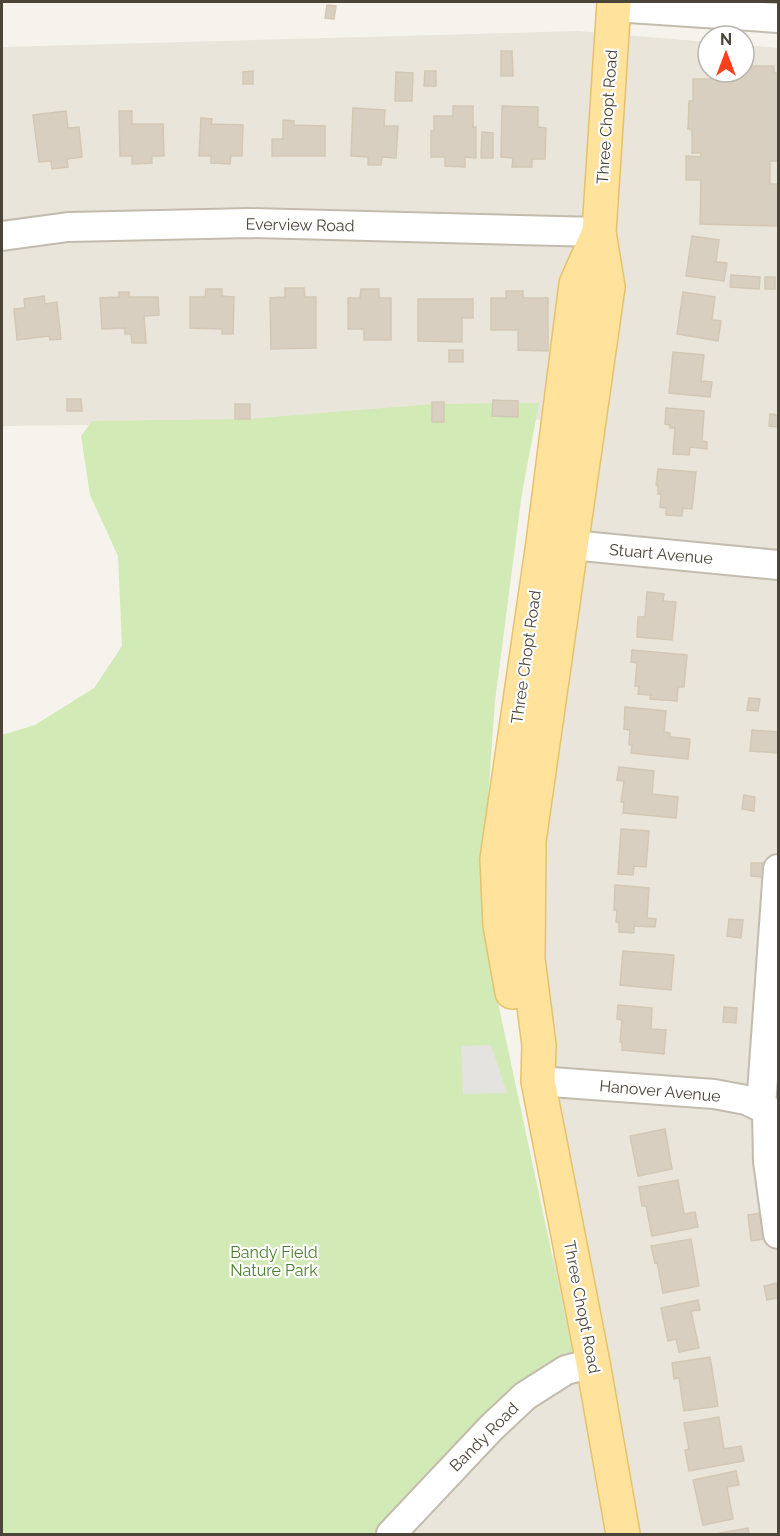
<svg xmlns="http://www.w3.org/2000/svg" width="780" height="1536" font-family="Raleway,sans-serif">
<rect width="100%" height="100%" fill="#f6f3ec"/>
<path fill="#eae5da" d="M578,31L708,42V72H744V45L778,48V1534H388L556,1349L541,857L601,419L2,426V47Z"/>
<path fill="#d2eab5" d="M539,403L522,493L495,701L484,855L487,951L576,1367L404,1534H2V735L35,725L94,688L122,646L118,556L90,495L81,436L92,421L249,419L434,404Z"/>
<path fill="#e5e3e0" d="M491,1045L507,1093L463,1094L461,1046Z"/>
<path fill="#d8cfc1" stroke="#d3c7b4" stroke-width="1.5" d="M327,5L336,6L334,19L325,18Z
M501,51H512L513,76H501Z
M746,66H774V73H778V161H770V184H778V226L700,224L701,180H686V156L701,157V153H692V129H688L689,101H693V79H739V73H746Z
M253,71V84H243V72Z
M425,71H436V86H424Z
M396,72L413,73L412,101H395Z
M453,106H473V127H476V158L465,157V167L445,166V157H431V131H434V116H453Z
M502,106L538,107V127L546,128L545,159H532V167H512L513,158L501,157Z
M353,108L385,110L384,126H398L396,158L382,157L381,165H368V157L351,156Z
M66,111L68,128L79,127L82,157L67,159L68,167L52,169L51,161L39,162L33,115Z
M119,111H132V124H163L164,156H152V163L132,164V156H120Z
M201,118L212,119L211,124L243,125L242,156H231L230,164L211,163V156H199Z
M283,120L294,121V125L325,126V156H272V139H283Z
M482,132L493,133V158H481Z
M692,236L719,240L716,262L727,263L724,281L686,276Z
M731,275L760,277L759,289L730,287Z
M765,277H775V289H765Z
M285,288H304L305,297H316V348L271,349L270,298L285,297Z
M206,289H222V296L234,297L233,334H222V329L190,328V297H205Z
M361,289H379V298H391V340H364V329H348V298H360Z
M506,291H523V298H548V351L518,350V330H491V298H506Z
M119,292H129V297H158L159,315L144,316L146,343H132L131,334H125V328L102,329L100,298L119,297Z
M683,292L715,297L712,320L721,321L718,341L677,334Z
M44,296L45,304L57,302L61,339L50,340L49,336L17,340L14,309L25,308L24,299Z
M418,299H473V318H462V342L418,341Z
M449,350H463V362H449Z
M673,352L704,355L701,381L712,382L710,397L669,393Z
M67,399H81L82,411H67Z
M493,400L518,401V417L492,416Z
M432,402H444V422H432Z
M235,404H250V419H235Z
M666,408L704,411L702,441L707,442V449L690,447L689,455L673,454L675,428H670V425L665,424Z
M770,414L778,415V427L769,426Z
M658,469L696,472L692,509L683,508L682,516L666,515V508L660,507L661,494H658V485H656Z
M647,592L664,594L663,601L676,602L672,640L637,637L638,617H645Z
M632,650L687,655L684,687H678L677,701L650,699L651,695L638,694L639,686H635L637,663L631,662Z
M749,698L760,699L758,711L747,710Z
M625,707L666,711L664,732L670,733V737L690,739L688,759L631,753L632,745H629L630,730L624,729Z
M752,730L778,732V753L750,751Z
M619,767L654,771L652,794L678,797L676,818L623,813L624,802H621L624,781L617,780Z
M744,795L755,797L754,811L742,809Z
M621,829L649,831L646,867L634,866L633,875L618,874Z
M751,863H763V877L751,876Z
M615,885L649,888L647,918L656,919L655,927L634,926V933L619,932V923L616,922L617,910H614Z
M729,919L743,920L741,938L727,936Z
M623,951L674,955L671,990L620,985Z
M618,1005L652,1008L651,1029L666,1030L664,1054L622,1050V1042H620L622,1020L617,1019Z
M724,1007L737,1008L736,1023L723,1022Z
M665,1129L672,1169L638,1176L630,1136Z
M678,1180L684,1214L695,1212L698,1227L652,1236L646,1206H642L639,1187Z
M760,1213L764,1239L751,1241L748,1215Z
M691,1239L699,1286L663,1293L657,1262L655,1263L651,1246Z
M777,1283L778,1298L767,1300L764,1286Z
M698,1300L700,1310L691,1311L699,1348L679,1352L676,1339L668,1341L661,1308Z
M710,1357L718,1406L684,1411L679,1378L674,1379L672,1363Z
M719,1417L724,1449L741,1446L744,1461L689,1471L685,1450L689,1449L684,1423Z
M736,1471L739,1485L727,1487L733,1519L703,1525L693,1480Z
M748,1528L749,1534H715Z"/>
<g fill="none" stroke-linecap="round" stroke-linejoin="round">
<defs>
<path id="minor" d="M614,7L778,18
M2,236L68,227L250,223L599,232
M551,543L778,565
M538,1081L714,1094L746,1100L778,1115
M761,1107L778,869
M767,1110L768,1161L778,1234
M391,1534L491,1428L525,1396L566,1370L593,1363"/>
<path id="major" d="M614,2L599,232L608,287L529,841L528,959L539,1045L538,1081L593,1363L623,1534
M512,992L500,925L497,859L543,543L576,284L599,232"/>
</defs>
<use href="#minor" stroke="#c2bbae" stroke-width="32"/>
<use href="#major" stroke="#e6c16a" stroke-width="36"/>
<use href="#minor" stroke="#fff" stroke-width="28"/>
<use href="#major" stroke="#ffe39c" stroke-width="33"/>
</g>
<g text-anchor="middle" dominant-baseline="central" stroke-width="4.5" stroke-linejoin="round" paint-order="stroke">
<g font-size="16" fill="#4b4439" stroke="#fff">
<text transform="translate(607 117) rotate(-86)">Three Chopt Road</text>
<text transform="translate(300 225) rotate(1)">Everview Road</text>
<text transform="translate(661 554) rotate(5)">Stuart Avenue</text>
<text transform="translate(526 657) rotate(-82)">Three Chopt Road</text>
<text transform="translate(660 1091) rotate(5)">Hanover Avenue</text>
<text transform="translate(582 1307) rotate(79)">Three Chopt Road</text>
<text transform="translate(484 1437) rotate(-45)">Bandy Road</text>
</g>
<g font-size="16" fill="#4a7f2a" stroke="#fff">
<text x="274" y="1252">Bandy Field<tspan x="274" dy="18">Nature Park</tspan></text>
</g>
</g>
<rect width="780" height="1536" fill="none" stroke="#4b4439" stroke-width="6"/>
<g transform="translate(726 54)"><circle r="28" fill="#ffffff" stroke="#b7b4b0" stroke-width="1.5"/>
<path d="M0-4.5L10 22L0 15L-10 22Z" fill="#fc3f1d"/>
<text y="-9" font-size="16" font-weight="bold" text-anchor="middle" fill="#4b4439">N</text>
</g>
</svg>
